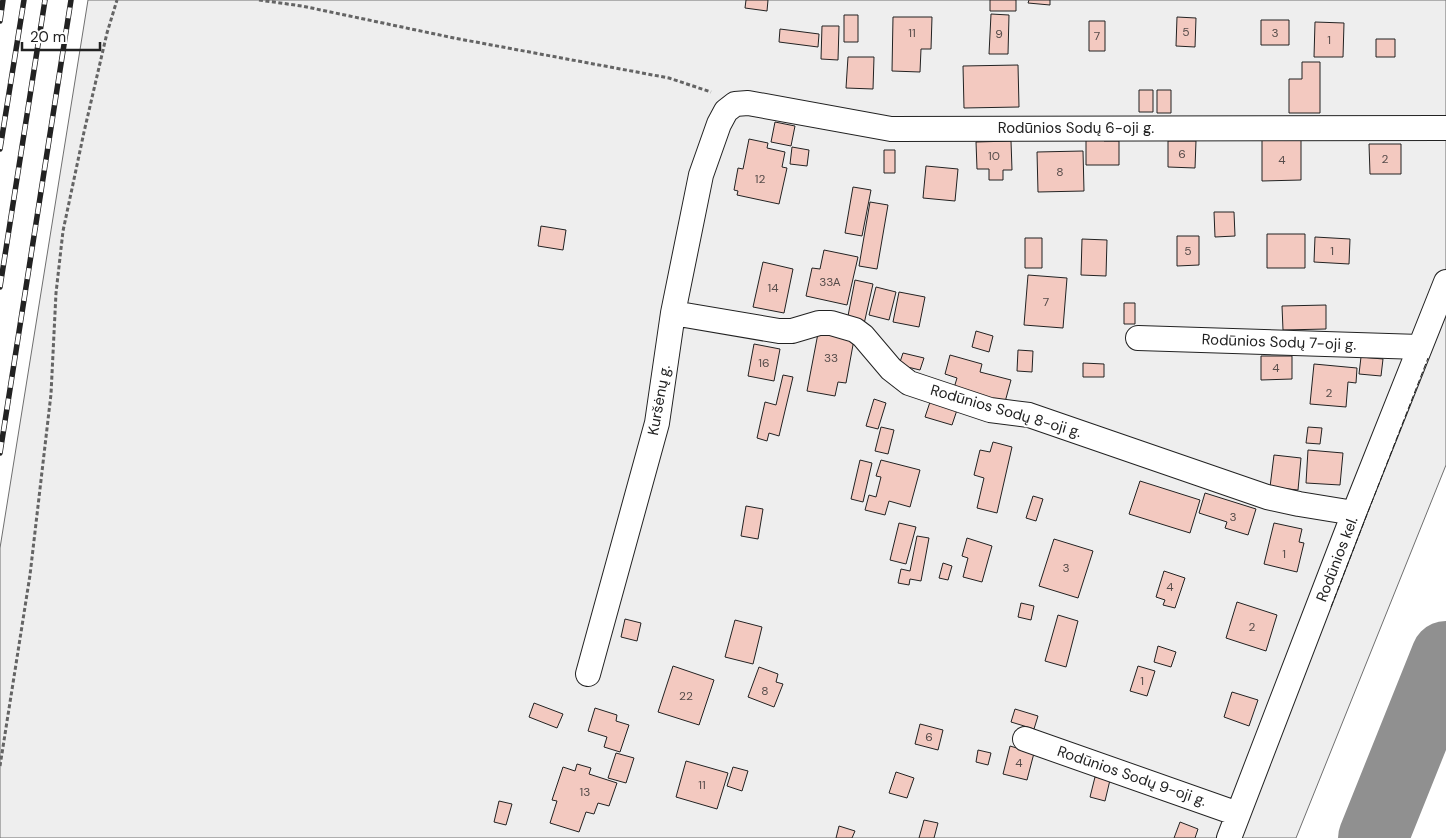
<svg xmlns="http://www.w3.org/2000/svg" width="1446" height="838" font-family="'DM Sans',sans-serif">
<rect width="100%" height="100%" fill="#fff"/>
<path fill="#eee" stroke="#6f6f6f" d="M88,0H1446V465L1296,838H0V548Z"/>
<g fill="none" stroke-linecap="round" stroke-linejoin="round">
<path stroke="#909090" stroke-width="70" d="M1373,838L1446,656"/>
</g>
<path fill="#f3c9c0" stroke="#222" d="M746,0H768L767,11L745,8Z
M990,0H1016V11H990Z
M1029,0H1050V5L1028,3Z
M991,14L1009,15L1008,54H989Z
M844,15H858V42H844Z
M893,17H932L931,49H921L920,72L892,71Z
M1177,17L1196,18L1195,47L1176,46Z
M1261,20H1289V45H1261Z
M1089,21H1105V51H1089Z
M1315,22L1344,23L1343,57H1314Z
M822,26H839L838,60L821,59Z
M780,29L819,34L818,47L779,42Z
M1376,39H1395V57H1376Z
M848,57H874L873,89L846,88Z
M1302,62H1320V113H1289V79H1302Z
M1018,65L1019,107L964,108L963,66Z
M1139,90H1153V112H1139Z
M1157,90H1171V113H1157Z
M775,122L795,126L791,146L771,142Z
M1086,138H1104V141H1119V165H1086Z
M749,139L768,143L767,148L785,152L782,167L787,168L779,204L737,195L738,191L734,190L738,168L743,169Z
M1262,139H1301V180L1262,181Z
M1011,141L1012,170H1003V180H989V169H977L976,142Z
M1168,141H1196L1195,168L1168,167Z
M1369,144H1401V174H1370Z
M792,147L809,150L807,166L790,164Z
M884,150H895V173H884Z
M1083,151L1084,191L1038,192L1037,152Z
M926,166L958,169L955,201L923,198Z
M853,187L871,190L862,236L845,233Z
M870,202L888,205L877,269L859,266Z
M1214,212H1234L1235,236L1215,237Z
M541,226L566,230L563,250L538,246Z
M1267,234H1305V268H1267Z
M1177,236H1199V265L1177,266Z
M1315,237L1350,239L1349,264L1314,262Z
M1025,238H1042V268H1025Z
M1082,239L1107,240L1106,276L1081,275Z
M824,250L858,257L847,305L806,296L812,268L820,269Z
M763,262L793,269L784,313L753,307Z
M1028,275L1067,278L1063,328L1024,325Z
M855,280L873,284L864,324L847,321Z
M876,287L896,292L889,320L869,315Z
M899,292L925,297L919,327L893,322Z
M1124,303H1135V324H1124Z
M1326,305V329L1283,330L1282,306Z
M819,328L855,334L846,383L838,382L835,396L807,391Z
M976,331L993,336L989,352L972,347Z
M754,344L780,349L774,381L748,376Z
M1018,350L1033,351L1032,372L1017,371Z
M903,353L924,358L920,370L899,365Z
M950,355L982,364L980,372L1011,380L1005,402L954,388L957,378L945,374Z
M1261,356H1292V379L1261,380Z
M1361,357L1383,359L1381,376L1359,374Z
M1083,363L1104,364V377H1083Z
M1314,364L1357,368L1356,383L1348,382L1346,407L1310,404Z
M783,375L793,377L779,436L769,433L767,441L757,438L765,402L776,405Z
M874,399L886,403L878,429L866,426Z
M930,402L957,410L952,425L925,417Z
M881,427L894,430L888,454L875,451Z
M1308,427L1322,428L1320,444L1306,443Z
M993,442L1012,447L997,513L977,508L984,478L974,475L980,450L990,452Z
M1308,450L1343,453L1340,485L1306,483Z
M1274,455L1301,458L1298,490L1270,487Z
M860,460L872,463L863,502L851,499Z
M881,460L920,470L910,507L889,501L885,515L865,510L869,495L876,497L881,477L876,476Z
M1140,481L1200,500L1190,533L1129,514Z
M1205,493L1256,509L1248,535L1225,528L1227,522L1199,513Z
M1033,496L1043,499L1036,521L1026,518Z
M746,506L763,509L758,539L741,536Z
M899,523L916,527L906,564L890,560Z
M1274,523L1302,529L1299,542L1304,543L1297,572L1264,564Z
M917,536L929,538L921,581L910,579L909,585L898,583L901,569L910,571Z
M967,538L992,546L982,582L963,577L968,558L962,556Z
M1054,539L1093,551L1078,598L1039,586Z
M943,563L952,566L948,580L939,578Z
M1164,571L1185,578L1175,608L1163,605L1165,600L1156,597Z
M1237,602L1277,615L1266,651L1226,638Z
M1021,603L1034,606L1031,620L1018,617Z
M1058,615L1078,621L1066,667L1045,661Z
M625,619L641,623L637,641L621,637Z
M735,620L762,627L753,664L725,657Z
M1158,646L1176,652L1171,667L1154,662Z
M673,666L714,680L699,725L658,712Z
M1138,666L1155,671L1147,696L1130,691Z
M759,667L778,674L776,682L783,684L774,707L748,697Z
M1232,692L1258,700L1249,726L1224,717Z
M534,703L563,714L557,728L529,717Z
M595,708L617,715L616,721L629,725L620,752L604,747L607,737L588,731Z
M1015,709L1038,716L1034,729L1011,722Z
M920,724L943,730L938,750L915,744Z
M1010,746L1034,753L1027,780L1003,774Z
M978,750L991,753L988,765L976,762Z
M616,753L634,758L626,783L608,778Z
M686,761L728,773L717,809L676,797Z
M577,764L591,768L589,774L617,783L609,806L598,803L594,814L586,812L579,832L550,823L557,801L552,800L563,767L575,771Z
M733,767L748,771L742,791L727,786Z
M896,772L914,778L907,798L889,793Z
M1095,777L1110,780L1105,801L1090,797Z
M499,801L512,804L506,825L494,822Z
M924,820L938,823L934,838H919Z
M1180,822L1198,829L1195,838H1174Z
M839,826L855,831L852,838H836Z"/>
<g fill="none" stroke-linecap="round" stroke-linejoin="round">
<defs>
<path id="street" d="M673,313L779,331H792L819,323H831L855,330L863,336L891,369L909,383L990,410L1029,415L1267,497L1299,504L1354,513
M1138,338L1420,347
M588,674L657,423L673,313L701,175L719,124L726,111L735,104L748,103L891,129L1446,128
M1025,739L1238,814
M1229,838L1354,513L1446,282"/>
</defs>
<use href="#street" stroke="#222" stroke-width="26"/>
<path stroke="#646464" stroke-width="3" stroke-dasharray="4 2.5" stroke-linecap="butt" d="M259,0L302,6L454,38L669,78L711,92
M0,766L30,575L51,394L56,293L63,231L84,132L107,33L117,0"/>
<use href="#street" stroke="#fff" stroke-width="24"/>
<defs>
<path id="rail" d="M0,21L3,0
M0,149L24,0
M0,287L45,0
M0,453L71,0"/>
</defs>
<use href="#rail" stroke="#222" stroke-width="5.5"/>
<use href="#rail" stroke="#fff" stroke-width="4" stroke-dasharray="11" stroke-linecap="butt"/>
<path stroke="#222" stroke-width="1" stroke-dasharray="6 2.5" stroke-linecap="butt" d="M1331,607L1428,358"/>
</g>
<g text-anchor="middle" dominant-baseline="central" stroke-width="4" stroke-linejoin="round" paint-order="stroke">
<g font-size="12" fill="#564c4a">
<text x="1186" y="32">5</text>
<text x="912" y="33">11</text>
<text x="1275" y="33">3</text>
<text x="999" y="34">9</text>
<text x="1097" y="36">7</text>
<text x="1329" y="40">1</text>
<text x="1182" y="154">6</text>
<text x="994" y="156">10</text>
<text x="1385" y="159">2</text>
<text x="1282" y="160">4</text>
<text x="1060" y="172">8</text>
<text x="760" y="179">12</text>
<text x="1188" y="251">5</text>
<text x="1332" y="251">1</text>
<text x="830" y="282">33A</text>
<text x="773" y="288">14</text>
<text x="1046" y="302">7</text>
<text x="831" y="358">33</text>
<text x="764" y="363">16</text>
<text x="1276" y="368">4</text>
<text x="1329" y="393">2</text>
<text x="1233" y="517">3</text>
<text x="1284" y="554">1</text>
<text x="1066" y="568">3</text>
<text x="1170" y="587">4</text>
<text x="1252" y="627">2</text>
<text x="1142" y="681">1</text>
<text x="765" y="691">8</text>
<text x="686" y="696">22</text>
<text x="929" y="737">6</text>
<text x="1019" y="763">4</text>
<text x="702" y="785">11</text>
<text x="585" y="792">13</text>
</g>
<g font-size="15" fill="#222" stroke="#fff">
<text x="1076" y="128">Rodūnios Sodų 6-oji g.</text>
<text transform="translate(1279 342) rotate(2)">Rodūnios Sodų 7-oji g.</text>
<text transform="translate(659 400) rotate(-80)">Kuršėnų g.</text>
<text transform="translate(1006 411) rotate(16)">Rodūnios Sodų 8-oji g.</text>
<text transform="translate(1337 559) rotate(-69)">Rodūnios kel.</text>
<text transform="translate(1132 776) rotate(19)">Rodūnios Sodų 9-oji g.</text>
</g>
</g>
<path d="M22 42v8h78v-8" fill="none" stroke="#222222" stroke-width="2.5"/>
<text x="30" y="42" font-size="15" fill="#222222" stroke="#ffffff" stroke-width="4" paint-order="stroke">20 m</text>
</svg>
